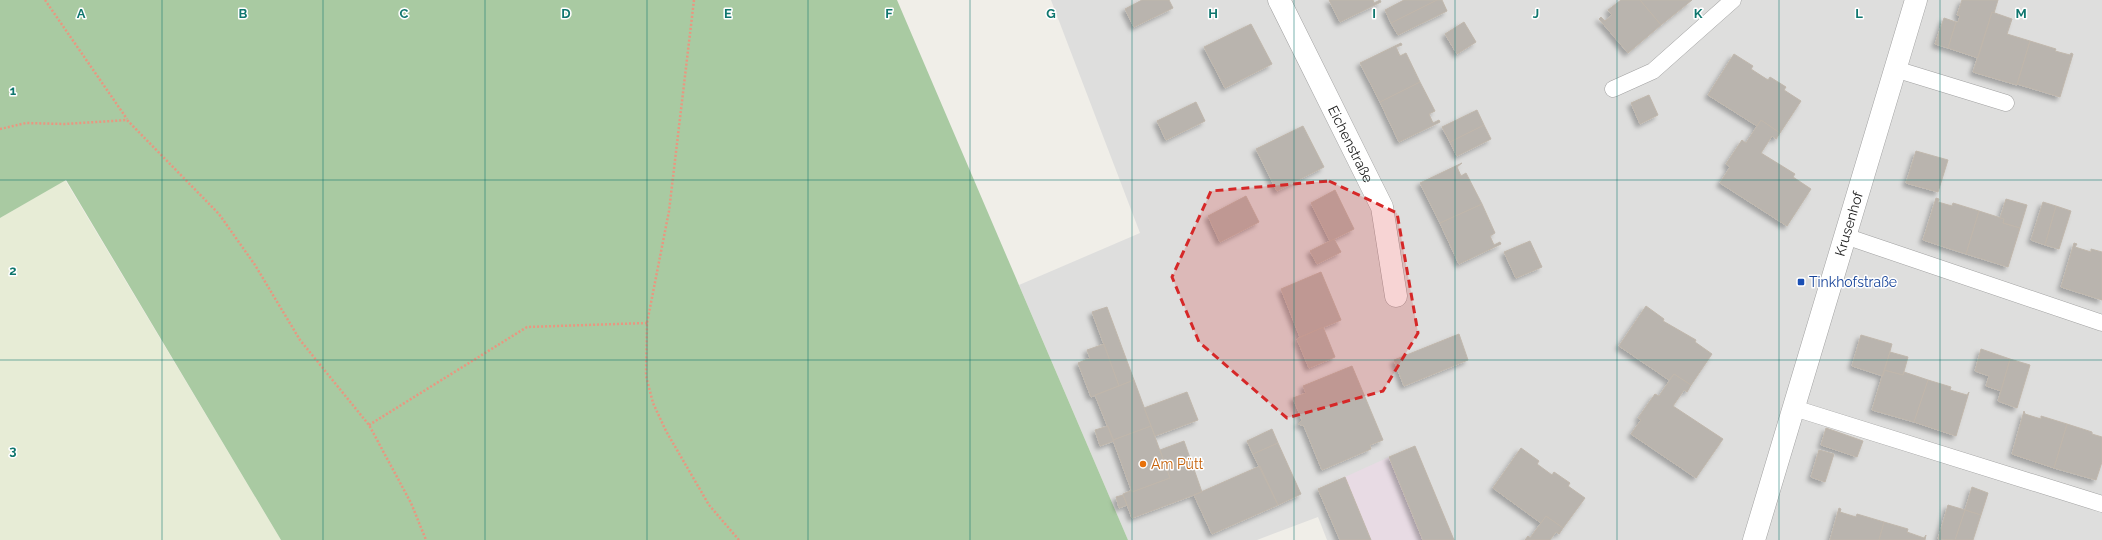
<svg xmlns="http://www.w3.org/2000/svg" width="2102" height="540" font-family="Raleway,sans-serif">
<defs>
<filter id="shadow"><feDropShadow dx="-3.5" dy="3.5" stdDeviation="2" flood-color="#0004"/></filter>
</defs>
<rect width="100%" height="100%" fill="#f0eee8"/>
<path fill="#dededd" d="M1051,0H2102V540H1327L1318,517L1257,540H1128L1019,285L1140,233Z"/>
<path fill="#e8dbe4" d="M1389,457L1423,540H1371L1345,477Z"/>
<path fill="#e7ecd6" d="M65,180L281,540H0V218Z"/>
<path fill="#a9caa2" d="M0,0H897L1128,540H281L66,180L0,218Z"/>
<path fill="#b9b4ae" stroke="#c0b7ac" filter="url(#shadow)" d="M1142,0H1169L1173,8L1134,27L1125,9Z
M1329,0H1373L1374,3L1380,0L1381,2L1340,22Z
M1404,0H1437L1391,23L1385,10Z
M1437,0H1442L1447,11L1398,35L1391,23Z
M1621,0H1640L1661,25L1628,53L1599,19L1601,17L1605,21L1612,15L1608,10Z
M1640,0H1692L1661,25Z
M1962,0H1998L1994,13L1992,12L1978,58L1948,48L1956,22H1958L1960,16L1957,15Z
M1992,12L2012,19L2007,34L2030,41L2017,85L1973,72Z
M1944,18L1956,22L1948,48L1935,44Z
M1464,22L1476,42L1457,54L1445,34Z
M1251,24L1272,64L1225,88L1204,47Z
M2030,41L2056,49L2055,51L2070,55L2071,53L2073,54L2060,97L2017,84Z
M1401,43L1402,45L1396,47L1400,56L1406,53L1420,82L1380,102L1360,63Z
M1734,54L1753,66L1751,69L1768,80L1770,77L1786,87L1784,90L1801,101L1780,133L1761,120L1757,126L1708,95Z
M1420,82L1435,111L1429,114L1433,123L1439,120L1440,122L1399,142L1380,102Z
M1649,95L1658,115L1640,124L1631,103Z
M1196,102L1205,121L1166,140L1157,121Z
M1477,110L1484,125L1450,142L1442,127Z
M1761,120L1780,133L1776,139L1772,136L1761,153L1795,174L1793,177L1811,189L1787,226L1720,183L1730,167L1726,164L1742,140L1746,143Z
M1484,125L1491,139L1457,156L1450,142Z
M1303,126L1324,167L1277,191L1256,149Z
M1916,151L1948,160L1938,192L1906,183Z
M1462,163L1457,167L1461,176L1466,173L1482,204L1440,223L1420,183Z
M1335,190L1354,229L1330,241L1311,203Z
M1246,196L1259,222L1220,242L1208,216Z
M1936,198L1939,199L1938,202L1952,206L1953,203L1979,211L1966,254L1923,240Z
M2006,199L2027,205L2020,228L2003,223L2004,219L2000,218Z
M2043,202L2056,206L2045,245L2031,240Z
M1482,204L1495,233L1490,236L1494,245L1500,242L1501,244L1459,264L1440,223Z
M2056,206L2071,211L2059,249L2045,245Z
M1979,211L2004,219L2003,223L2020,228L2008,267L1966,254Z
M1334,239L1341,252L1317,264L1310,251Z
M1530,241L1542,267L1516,278L1504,252Z
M2074,243L2077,244L2075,247L2091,252V249L2102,252V300L2061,287Z
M1321,272L1341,320L1300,337L1281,289Z
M1646,306L1664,319L1663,321L1696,340L1695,342L1712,354L1691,385L1674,374L1669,380L1619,346Z
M1107,307L1134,380L1119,386L1092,312Z
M1323,327L1335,357L1309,368L1297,339Z
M1459,334L1468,360L1404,386L1394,360Z
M1861,335L1892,344L1883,376L1852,366Z
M1104,344L1119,386L1091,397L1078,363L1090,358L1087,350Z
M1981,349L2010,359L2001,391L1986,386L1989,376L1975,371Z
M1890,352L1908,357L1903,375L1884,370Z
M2010,359L2030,365L2017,408L1998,401Z
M1352,366L1383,440L1370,445L1371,449L1322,470L1304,426L1298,424L1302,420L1293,398L1306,393L1303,386Z
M1884,370L1903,375L1904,372L1928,380L1914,422L1872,410Z
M1674,374L1691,385L1687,392L1684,390L1673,406L1723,439L1696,478L1631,434L1641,420L1638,418L1655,394L1659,396Z
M1134,380L1151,426L1113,440L1095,395Z
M1928,380L1951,387L1950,390L1967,395L1969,392L1956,436L1914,422Z
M1187,392L1198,420L1155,436L1144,408Z
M2024,411L2025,414L2041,419V416L2067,424L2054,468L2012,454Z
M2067,424L2092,432V434L2102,437V462L2096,480L2054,468Z
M1108,426L1114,441L1100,446L1095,430Z
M1151,426L1170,478L1132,492L1113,440Z
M1826,428L1863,441L1857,457L1821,445Z
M1272,429L1278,443L1253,454L1247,441Z
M1184,441L1202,492L1132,518L1123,494L1132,490V492L1170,478L1160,450Z
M1278,443L1301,494L1278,505L1253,454Z
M1415,446L1454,540H1423L1389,457Z
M1521,448L1539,461L1537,464L1552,475L1554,472L1570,483L1568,486L1585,498L1563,528L1546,516L1541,523L1493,488Z
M1819,450L1834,454L1825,482L1811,477Z
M1260,466L1278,505L1212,534L1194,495Z
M1345,477L1371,540H1340L1318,489Z
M1972,487L1988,493L1981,515L1965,510Z
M1123,495L1127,505L1119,508L1116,497Z
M1948,505L1965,510L1955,540L1938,539Z
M1839,508L1841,509L1840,512L1856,517L1857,514L1884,522L1879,540H1830Z
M1965,510L1981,515L1973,540H1955Z
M1546,516L1563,528L1559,534L1556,532L1550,540H1525L1528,536L1530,538Z
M1884,522L1908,529L1907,532L1924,538L1926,535L1925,540H1879Z"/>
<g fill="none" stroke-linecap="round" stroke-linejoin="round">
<defs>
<path id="service" d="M1895,69L2006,103
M1613,89L1653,71L1733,0
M1845,236L2102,323
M1794,408L2102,504"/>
<g id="minor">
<path id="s1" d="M1279,0L1382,207L1396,296"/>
<path id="s2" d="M1754,540L1916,0"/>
</g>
</defs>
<use href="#service" stroke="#a1a1a1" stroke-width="17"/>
<use href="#minor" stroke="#a1a1a1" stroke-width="23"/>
<path stroke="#e99780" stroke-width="2.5" stroke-dasharray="2 2" stroke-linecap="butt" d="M45,0L127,119
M694,0L669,211L647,323L646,376L653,403L666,431L709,505L739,540
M0,129L26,123L65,124L127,120L219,214L255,265L300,340L369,425L411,503L426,540
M369,425L527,327L647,323"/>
<use href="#service" stroke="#fff" stroke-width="16"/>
<use href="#minor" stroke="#fff" stroke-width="22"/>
</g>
<path fill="#d62828" fill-opacity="0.2" stroke="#d62828" stroke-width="3" stroke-dasharray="8 5" stroke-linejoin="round" d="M1329,181L1397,213L1418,333L1383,391L1287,418L1199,342L1172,277L1211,191Z"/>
<path fill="none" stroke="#0f766e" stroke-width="1" stroke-opacity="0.55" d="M162,0V540M323,0V540M485,0V540M647,0V540M808,0V540M970,0V540M1132,0V540M1294,0V540M1455,0V540M1617,0V540M1779,0V540M1940,0V540M0,180H2102M0,360H2102"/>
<rect fill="#1a4fb4" stroke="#fff" stroke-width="1.5" x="1797" y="278" width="8" height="8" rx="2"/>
<circle fill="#e8710a" stroke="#fff" stroke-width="1.5" cx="1143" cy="464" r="4"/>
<g text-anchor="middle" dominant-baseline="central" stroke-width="3" stroke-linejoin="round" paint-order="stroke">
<g font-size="14" fill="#202020" stroke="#fff">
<text stroke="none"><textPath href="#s1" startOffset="161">Eichenstraße</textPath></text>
<text stroke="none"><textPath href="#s2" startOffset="330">Krusenhof</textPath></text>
</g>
<g font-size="14" fill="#164399" stroke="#fff" text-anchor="start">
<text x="1809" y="282">Tinkhofstraße</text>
</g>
<g font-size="14" fill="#c56008" stroke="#fff" text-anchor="start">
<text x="1151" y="464">Am Pütt</text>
</g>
</g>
<g font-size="13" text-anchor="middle" font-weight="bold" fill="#0f766e" stroke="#fff" stroke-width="3" stroke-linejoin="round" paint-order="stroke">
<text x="81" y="18">A</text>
<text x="243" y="18">B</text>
<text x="404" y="18">C</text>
<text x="566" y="18">D</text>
<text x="728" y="18">E</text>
<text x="889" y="18">F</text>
<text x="1051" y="18">G</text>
<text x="1213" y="18">H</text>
<text x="1374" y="18">I</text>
<text x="1536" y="18">J</text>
<text x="1698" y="18">K</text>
<text x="1859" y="18">L</text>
<text x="2021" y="18">M</text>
<text x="13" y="95">1</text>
<text x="13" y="275">2</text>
<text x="13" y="455">3</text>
</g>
</svg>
